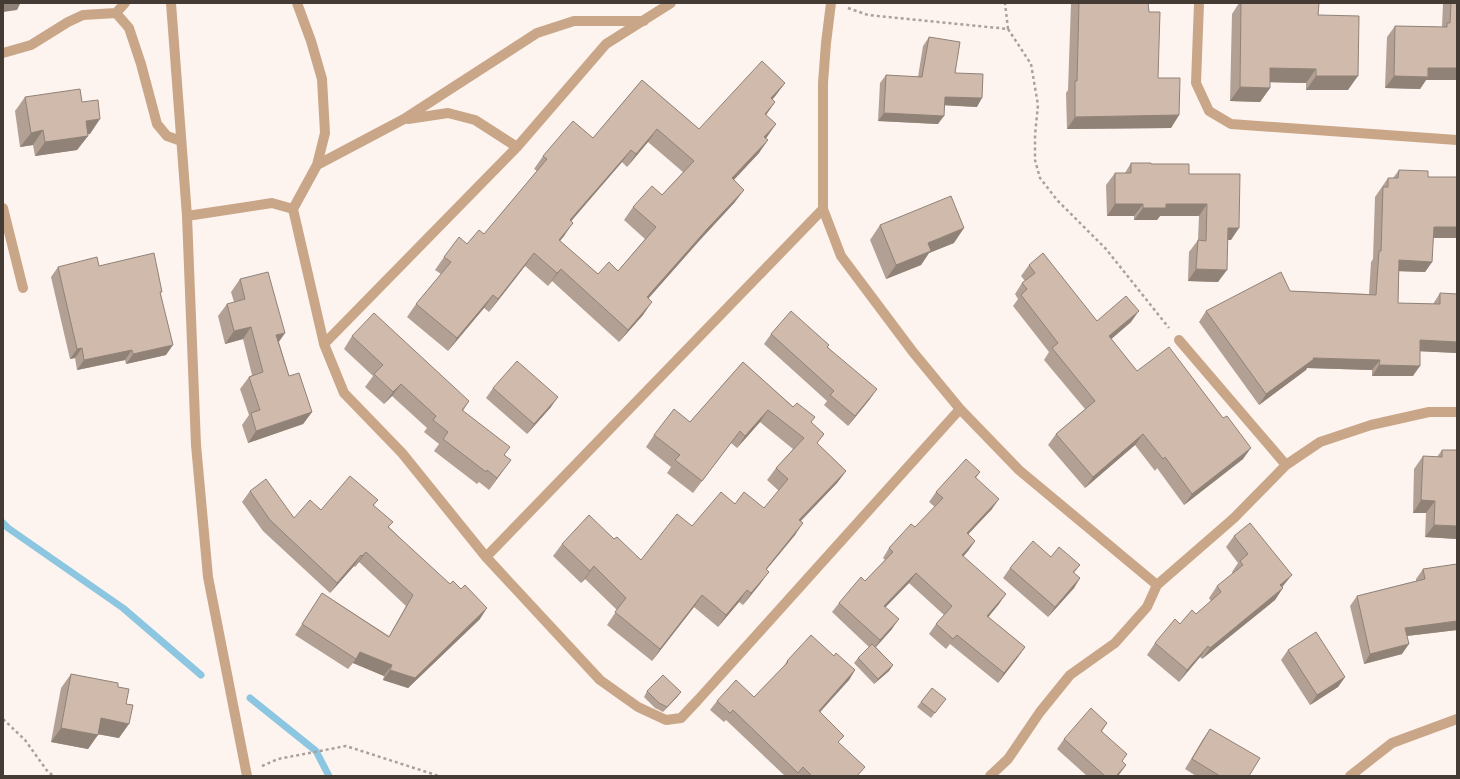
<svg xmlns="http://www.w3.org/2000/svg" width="1460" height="779" font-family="'PT Sans',sans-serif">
<rect width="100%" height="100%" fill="#fdf4ef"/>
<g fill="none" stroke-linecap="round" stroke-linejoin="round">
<path stroke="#8cc6e0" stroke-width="7" d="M3,523L8,528L123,608L201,675
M250,698L316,751L329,776"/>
<path stroke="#aaa19c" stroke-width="2.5" stroke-dasharray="3 3" stroke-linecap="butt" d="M848,8L868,15L1008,29L1005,3
M1008,29L1031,64L1038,105L1035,135V160L1040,178L1057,200L1106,249L1169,328
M3,719L25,740L48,772L54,776
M262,766L278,759L346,746L439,776"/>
<path stroke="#caa688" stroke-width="10" d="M171,3L187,216L196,445L208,577L247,776
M831,3L826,43L823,83V209L841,256L913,352L960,409L1019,470L1157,585
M1199,3L1196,83L1209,111L1231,124L1457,140
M116,13L129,28L141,64L157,124L167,136L181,141
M3,53L31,45L68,22L83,15L116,13L125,3
M408,119L448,113L475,120L517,147
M317,165L404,119L537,33L574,21H644
M3,208L23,288
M293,209L317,165L325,133L322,79L311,41L297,3
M187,216L272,203L293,209L324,344L344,393L402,453L486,557L600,680L638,707L666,720L681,718L698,700L960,409
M1179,340L1286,465
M324,344L517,147L606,44L671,3
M486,557L823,209
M990,776L1008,759L1040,712L1070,675L1115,643L1147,607L1157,585L1234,518L1286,465L1320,442L1371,425L1429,412H1457
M1350,776L1392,743L1457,719"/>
</g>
<path fill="#b2a094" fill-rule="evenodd" d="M1071,3H1148L1149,12L1158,78L1179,115L1171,128L1067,129L1066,93L1068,90Z
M1239,3H1319L1318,15L1348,90H1306V83L1270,82V88L1260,102L1230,101L1232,14Z
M1443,3H1457V80H1426L1420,89L1385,88L1387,37L1395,26L1442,27Z
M929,37L955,73L977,107L945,105L938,124L878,121L880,83L886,75L918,77L923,46Z
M642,80L699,129L785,83L776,95L772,100L775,102L766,115L767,137L766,138L759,153L734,180L735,202L699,241L648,299L643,315L619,342L552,281L548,286L525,266L489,312L484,308L448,351L407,317L416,304L441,274L435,270L444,257L467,244L484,234L537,171L534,169L543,156L593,138ZM648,142L683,172L662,195L633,207L624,220L645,239L618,271L598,274L560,241L564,236L571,221L622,162L627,167Z
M25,97L90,134H87L88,136L77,150L35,156L33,145L20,147L15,111Z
M1131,163L1151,164L1189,174L1231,240H1228L1218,282L1188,281L1189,252L1198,240L1199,216H1160L1157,220H1134V216H1107L1106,185L1115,173H1125Z
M1399,170L1428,177L1457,238H1433L1432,262L1425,272L1399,271L1398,303L1433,304L1440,293L1457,353L1420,351L1413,376H1372V370L1307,368L1306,370L1259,405L1199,322L1206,311L1290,291L1369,294L1371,262L1373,259L1375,197L1388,178H1393Z
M880,225L954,243L929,253L921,265L886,279L870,240Z
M1029,265L1097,321L1131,322L1111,339L1137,371L1243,459L1184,505L1157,468L1155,471L1135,445L1085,488L1048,445L1056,434L1085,409L1044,360L1049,352L1013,306L1018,299L1015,294L1022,283L1025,281L1021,276Z
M99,266L161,294L166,355L126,364L125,360L77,370L75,358L70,359L51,277L58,267Z
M240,279L285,333L279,342L289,376L312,412L303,424L248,443L242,425L249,415L240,389L249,377L252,375L243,339L225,344L218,316L227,304L234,302L231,292Z
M771,334L828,347L870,399L848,426L824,405L827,401L764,344Z
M352,336L469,401L463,411L505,455L502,472L489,490L479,482L477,484L434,451L439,444L424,432L427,428L392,396L384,404L365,387L373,376L344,349Z
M743,362L824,434L817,443L846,471L837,483L801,521L795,535L766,570L760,584L743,605L739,602L718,627L694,607L652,661L607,625L617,610L585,579L581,583L553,556L562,544L614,539L641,560L692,526L735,504L764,508L779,491L767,480L776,468L793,449L760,422L737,448L731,443L693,493L667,473L671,467L646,447L654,435L690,422Z
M493,388L551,407L527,434L486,398Z
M1442,450H1457V539L1425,537L1426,513H1413L1414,469L1423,456L1437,457Z
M980,472L976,478L992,509L968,534L975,541L968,551L963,557L999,604L988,617L1025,647L1018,657L998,683L950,644L946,649L929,634L936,624L944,615L909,583L885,607L892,629L876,647L893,665L889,671L874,684L854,663L858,658L869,647L832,612L839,603L865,581L885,560L883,558L889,548L915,527L935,507L929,502L936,492Z
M250,491L294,518L321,510L378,500L374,505L389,527L480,619L408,688L383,680L384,676L353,663L348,669L295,635L322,593L389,636L406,606L359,562L355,567L354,566L330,593L263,531L242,502Z
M1234,536L1283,586L1275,600L1202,659L1200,657L1179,682L1147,655L1155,643L1180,624L1196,614L1211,601L1209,598L1217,586L1233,574L1232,572L1238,563L1226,547Z
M1051,557L1080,565L1074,573L1080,578L1074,588L1048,617L1003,578L1010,568Z
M1457,564V630L1407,636L1402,654L1364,664L1350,606L1357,596L1416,581V579L1423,569Z
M1288,650L1345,677L1338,687L1310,705L1281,660Z
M834,656L855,670L849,680L820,711L859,776H785L726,720L724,722L710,710L717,701L754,697L782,669L787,661Z
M71,674L118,687L119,738L98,734L88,749L51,742L61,688Z
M932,688L942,704L931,718L917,707Z
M647,691L681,692L677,697L663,712L655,708L644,697Z
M1107,723L1102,731L1122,761L1126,765L1118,776H1087L1057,749L1064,739Z
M1210,729L1249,776H1196L1185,769L1203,739Z"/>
<path fill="#918278" d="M3,3H28L20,4L17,10L3,12Z
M1270,68L1316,69L1306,83L1260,82Z
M1428,68H1457V80H1426L1420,89L1385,88L1394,76Z
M1316,76H1358L1348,90H1306Z
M785,83L776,95L762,111L771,98Z
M1240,87L1270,88L1260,102L1230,101Z
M945,97L982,98L977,107L939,105Z
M775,102L766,115L765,114Z
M884,113L944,116L938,124L878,121Z
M1179,115L1171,128L1067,129L1075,117Z
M100,119L90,134L76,136L86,121Z
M776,124L767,137L755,150L764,137Z
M657,129L648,142L627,167L636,154Z
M43,130L33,145L20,147L31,133Z
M88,136L77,150L35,156L45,142Z
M768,140L759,153L723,191L732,178Z
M631,150L622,162L561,233L570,220Z
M744,190L735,202L699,241L638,310L647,297L708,228Z
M1115,204H1143L1134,216H1107Z
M1166,204H1207L1199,216H1160L1157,220H1134L1143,208Z
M573,223L564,236L550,253L559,240Z
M1434,227H1457V238H1426Z
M964,228L954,243L929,253L921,265L886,279L896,265L928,243Z
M1228,228H1239L1231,240H1220Z
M534,253L525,266L489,312L498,299Z
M1399,260L1432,262L1425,272L1392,271Z
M561,269L552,281L548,286L557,273Z
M1196,269L1227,270L1218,282L1188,281Z
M493,295L484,308L448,351L457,338Z
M652,302L643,315L619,342L628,330Z
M1139,311L1131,322L1101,348L1109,336Z
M251,327L243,339L225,344L234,331Z
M285,333L276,345V335Z
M1420,340L1457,342V353L1413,351Z
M173,345L166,355L126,364L133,354Z
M82,348L75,358L70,359L77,349Z
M132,350L125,360L77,370L84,360Z
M1313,358L1380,360L1372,370L1307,368L1306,370L1259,405L1266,394Z
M1379,365L1420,366L1413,376H1372Z
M401,384L392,396L384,404L393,392Z
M877,389L870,399L848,426L855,416Z
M558,397L551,407L527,434L534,424Z
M768,410L760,422L737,448L745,436Z
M312,412L303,424L248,443L256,431Z
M1143,434L1135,445L1085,488L1093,477Z
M1251,448L1243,459L1184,505L1192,494Z
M511,460L502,472L489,490L497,478Z
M846,471L837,483L790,532L799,520Z
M999,499L992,509L960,543L967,533Z
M1421,500L1435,501L1426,513H1413Z
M803,523L795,535L757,581L766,569Z
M1434,525L1457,526V539L1425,537Z
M975,541L968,551L955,565L962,555Z
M366,552L359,562L355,567L362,556Z
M361,555L354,566L330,593L337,583Z
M594,566L585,579L581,583L590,571Z
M769,572L760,584L743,605L751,593Z
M916,573L909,583L877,616L884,606Z
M1292,575L1283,586L1272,596L1280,585Z
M1080,578L1074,588L1048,617L1055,607Z
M1283,588L1275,600L1202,659L1210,648Z
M747,590L739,602L718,627L726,615Z
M1006,594L999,604L981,626L987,616Z
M702,595L694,607L652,661L660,649Z
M487,608L480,619L408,688L383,680L390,670Z
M899,619L892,629L873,650L880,640Z
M1457,621V630L1398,637L1405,628Z
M1409,644L1402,654L1364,664L1370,654Z
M1208,646L1200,657L1179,682L1187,670Z
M1025,647L1018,657L998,683L1004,673Z
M360,652L392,665L384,676L353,663Z
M893,665L889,671L874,684L878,679Z
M855,670L849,680L813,720L819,711Z
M1345,677L1338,687L1310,705L1317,695Z
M681,692L677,697L663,712L667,707Z
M101,718L129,724L119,738L91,733Z
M61,728L98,735L88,749L51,742Z
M1126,765L1118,776H1116Z"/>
<path fill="#cfbaac" stroke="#918278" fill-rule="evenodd" d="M1079,3H1148L1149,12H1160L1158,78H1180L1179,115L1075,117V81H1077Z
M1241,3H1319L1318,15L1359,16L1358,76H1316V69L1270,68V88L1240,87Z
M1451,3H1457V68H1428V77L1394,76L1395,26L1447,27V23H1450Z
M929,37L960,42L955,73L983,74L982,98L945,97L944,116L884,113L886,75L922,77Z
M762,61L785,83L771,98L775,102L765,114L776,124L764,137L768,140L732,178L744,190L708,228L647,297L652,302L628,330L561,269L557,273L534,253L498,299L493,295L457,338L416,304L451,262L444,257L459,237L467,244L479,230L484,234L547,159L543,156L573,121L593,138L642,80L699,129ZM657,129L694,161L662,195L652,186L633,207L656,227L618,271L609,262L598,274L559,240L573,223L570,220L631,150L636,154Z
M80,89L82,102L98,100L100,119L86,121L88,136L45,142L43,130L31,133L25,97Z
M1131,163H1151V164H1189V174H1240L1239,228H1228L1227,270L1196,269L1198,240L1206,241L1207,204H1166V208H1143V204H1115V173H1131Z
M1399,170L1428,171V177H1457V227H1434L1432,262L1399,260L1398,303L1440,304V293L1457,294V342L1420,340V366L1379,365L1380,360L1313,358L1314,359L1266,394L1206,311L1281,272L1290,291L1376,295L1379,251H1381L1383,187H1388V178H1398Z
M951,196L964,228L928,243L931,251L896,265L880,225Z
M154,253L162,292H160L173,345L133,354L132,350L84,360L82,348L77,349L58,267L97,257L99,266Z
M1043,253L1097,321L1126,296L1139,311L1109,336L1137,371L1169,347L1223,418L1227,416L1251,448L1192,494L1165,457L1163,459L1143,434L1093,477L1056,434L1095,401L1052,348L1058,343L1021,295L1027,289L1022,283L1035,273L1029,265Z
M268,272L285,333L276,335L289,376L299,373L312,412L256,431L251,413L260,410L249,377L263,372L251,327L234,331L227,304L245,299L240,279Z
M791,311L829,345L827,347L877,389L855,416L830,395L834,391L771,334Z
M374,313L469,401L462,410L510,447L504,455L511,460L497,478L487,470L486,472L443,439L448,432L433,420L436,416L401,384L393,392L374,374L383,365L352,336Z
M517,361L558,397L534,424L493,388Z
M743,362L793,407L797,403L815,417L811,422L824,434L817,443L846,471L799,520L803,523L766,569L769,572L751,593L747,590L726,615L702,595L660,649L615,612L626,598L594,566L590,571L562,544L589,515L614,539L617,537L641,560L677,514L692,526L721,492L735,504L744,492L764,508L788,479L776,468L804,438L768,410L745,436L740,431L702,481L675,460L680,455L654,435L674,409L690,422Z
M1442,450H1457V526L1434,525L1435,501L1421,500L1423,456L1442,457Z
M966,459L980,472L975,477L999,499L967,533L975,541L962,555L1006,594L987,616L1025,647L1004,673L957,635L953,639L936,624L952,606L916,573L884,606L899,619L880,640L839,603L861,577L865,581L893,552L889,548L911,524L915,527L943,498L936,492Z
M350,476L378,500L373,505L393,522L388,527L450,584L453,581L461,589L465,585L487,608L415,678L390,670L392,665L360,652L356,659L302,624L322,593L389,637L413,595L366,552L362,556L361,555L337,583L270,520L250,491L266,479L294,518L310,500L321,510Z
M1250,523L1292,575L1280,585L1283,588L1210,648L1208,646L1187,670L1155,643L1175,619L1180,624L1192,610L1196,614L1221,592L1217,586L1243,565L1240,561L1248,554L1234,536Z
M1033,541L1051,557L1059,547L1080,565L1073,572L1080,578L1055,607L1010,568Z
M1457,564V621L1405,628L1409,644L1370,654L1357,596L1425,579L1423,569Z
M1316,632L1345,677L1317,695L1288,650Z
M811,635L834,656L836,653L855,670L819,711L844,736L838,742L865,767L857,776H812L803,767L798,773L733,710L730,713L717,701L736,680L754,697L788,662L787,661Z
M872,644L893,665L878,679L858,658Z
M71,674L118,683V687L129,689L126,704L133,705L129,724L101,718L98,735L61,728Z
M663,675L681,692L667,707L659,703L647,691Z
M932,688L946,699L935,713L921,702Z
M1091,708L1107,723L1101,731L1127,754L1122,761L1126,765L1116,776H1105L1064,739Z
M1210,729L1260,758L1249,776H1220L1192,759Z"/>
<rect width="1460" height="779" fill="none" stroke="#443b35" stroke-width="8"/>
</svg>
